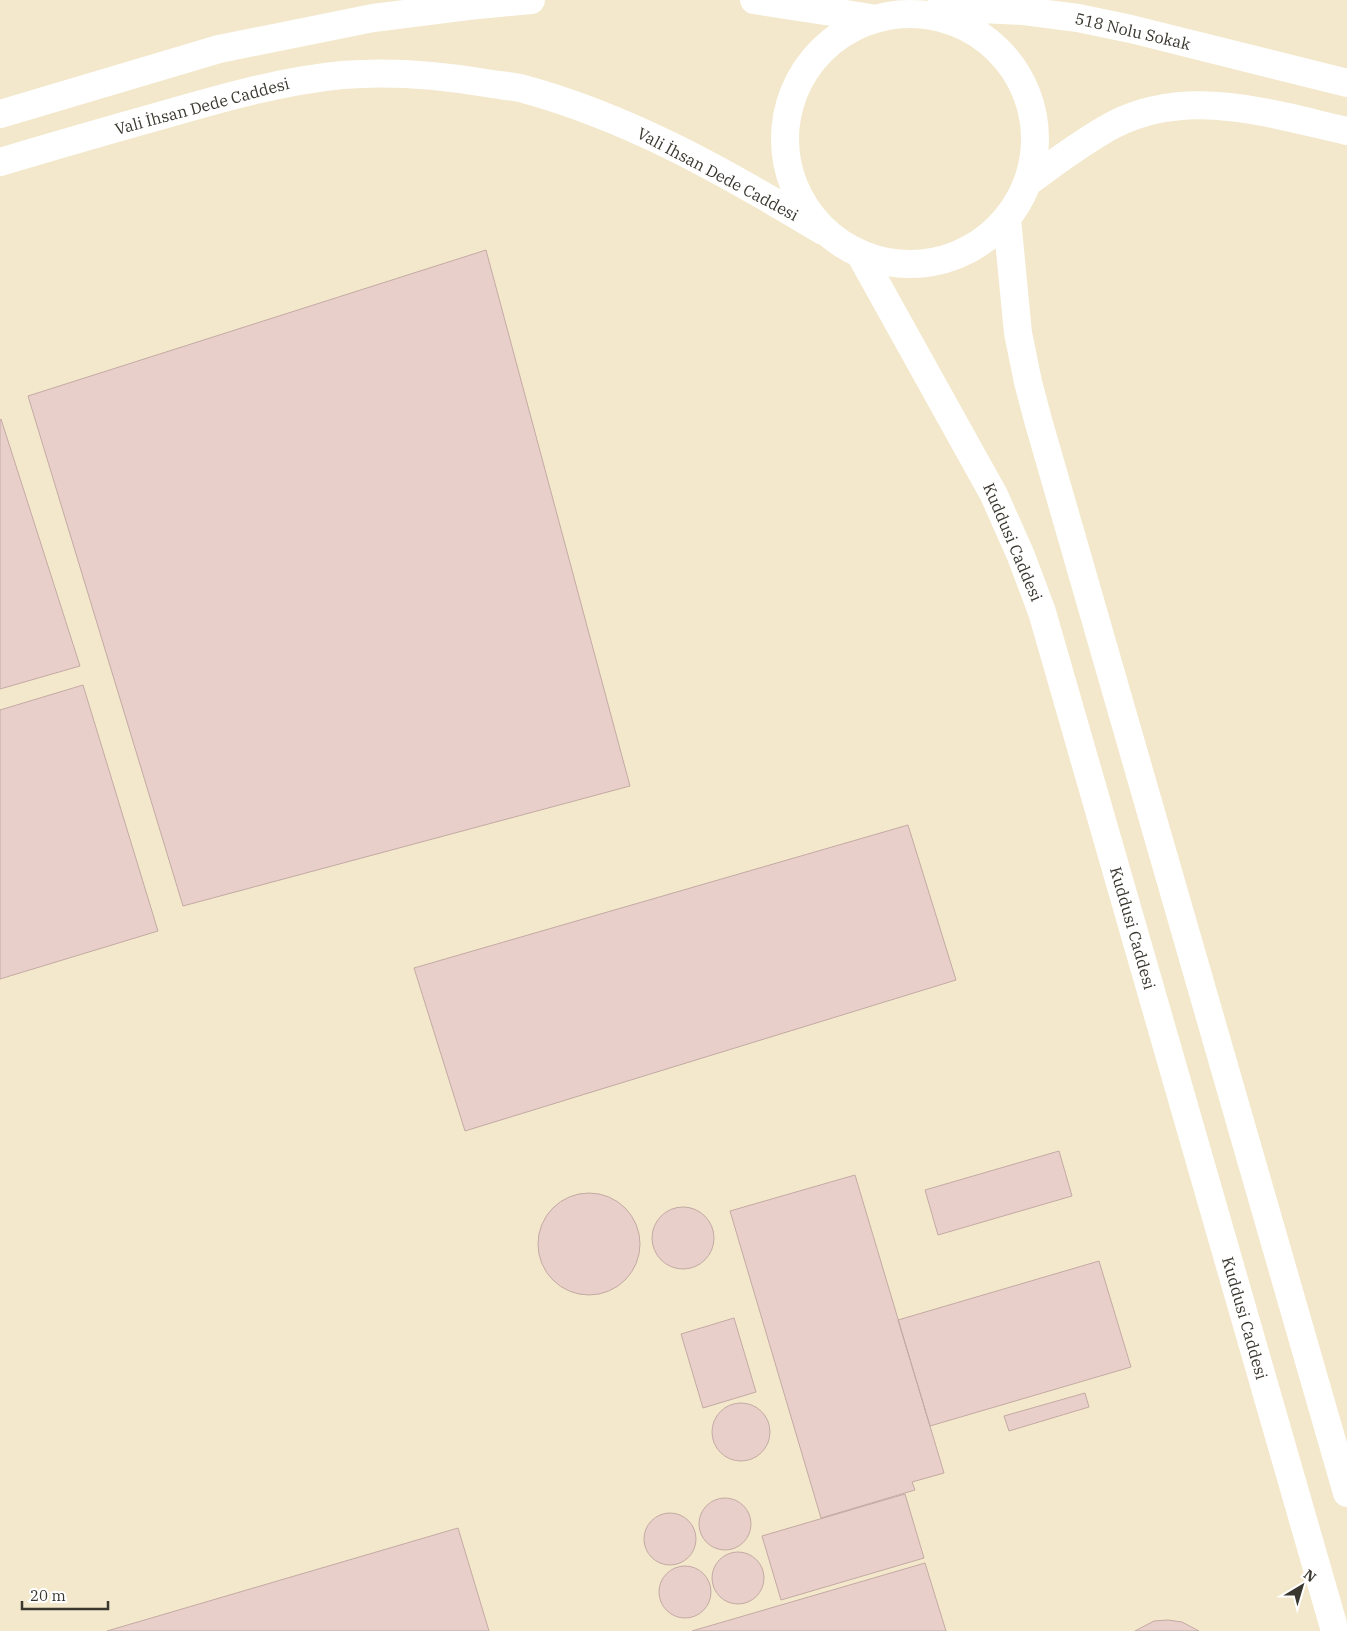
<svg xmlns="http://www.w3.org/2000/svg" width="1347" height="1631" font-family="'IBM Plex Serif',serif">
<rect width="100%" height="100%" fill="#fdf5df"/>
<path fill="#f3e8cb" d="M0,0H1347V1631H0Z"/>
<path fill="#e9cfc9" stroke="#c3aaa4" d="M486,250L630,786L183,906L28,396Z
M1,419L80,666L0,689V420Z
M83,685L158,931L0,979V710Z
M908,825L956,980L465,1131L414,968Z
M1059,1151L1072,1196L938,1235L925,1190Z
M855,1175L944,1473L912,1482L915,1490L821,1518L730,1211Z
M538 1244a51 51 0 1 1 102 0a51 51 0 1 1-102 0Z
M652 1238a31 31 0 1 1 62 0a31 31 0 1 1-62 0Z
M1099,1261L1131,1367L930,1426L898,1320Z
M734,1318L756,1392L703,1408L681,1334Z
M1085,1393L1089,1407L1009,1431L1004,1416Z
M712 1432a29 29 0 1 1 58 0a29 29 0 1 1-58 0Z
M905,1494L924,1558L781,1600L762,1536Z
M699 1524a26 26 0 1 1 52 0a26 26 0 1 1-52 0Z
M644 1539a26 26 0 1 1 52 0a26 26 0 1 1-52 0Z
M458,1528L489,1631H107Z
M712 1578a26 26 0 1 1 52 0a26 26 0 1 1-52 0Z
M925,1563L946,1631H692Z
M659 1592a26 26 0 1 1 52 0a26 26 0 1 1-52 0Z
M1168,1620L1182,1622L1199,1631H1135L1154,1621Z"/>
<g fill="none" stroke-linecap="round" stroke-linejoin="round">
<path stroke="#fff" stroke-width="28" d="M754,0L871,18
M937,11L979,9L1024,11L1078,18L1131,29L1347,83
M785 139a125 125 0 1 1 250 0a125 125 0 1 1-250 0Z
M0,114L219,49L373,18L468,6L531,0
M0,162C54,146 109,130 163,115C222,98 281,81 342,75C390,71 439,75 486,83C497,85 509,86 520,88C629,117 727,173 823,231
M1028,182C1056,162 1083,141 1113,125C1188,86 1271,114 1347,131
M1007,219L1018,333L1028,382L1038,420L1347,1493
M860,254L994,495L1021,556L1042,612L1335,1631"/>
</g>
<g text-anchor="middle" dominant-baseline="central" stroke-width="4" stroke-linejoin="round" paint-order="stroke">
<g font-size="16" fill="#3a372f" stroke="#fff">
<text transform="translate(1133 31) rotate(13)">518 Nolu Sokak</text>
<text transform="translate(202 106) rotate(-15)">Vali İhsan Dede Caddesi</text>
<text transform="translate(718 174) rotate(28)">Vali İhsan Dede Caddesi</text>
<text transform="translate(1013 542) rotate(67)">Kuddusi Caddesi</text>
<text transform="translate(1133 928) rotate(74)">Kuddusi Caddesi</text>
<text transform="translate(1245 1318) rotate(74)">Kuddusi Caddesi</text>
</g>
</g>
<g transform="translate(1302 1586) rotate(38)" stroke="#ffffff" stroke-width="4" paint-order="stroke">
<path d="M0-4L9 19L0 12L-9 19Z" fill="#3a372f"/>
<text y="-8" font-size="14" font-weight="bold" text-anchor="middle" fill="#3a372f">N</text>
</g>
<path d="M22 1601v8h86v-8" fill="none" stroke="#3a372f" stroke-width="2.5"/>
<text x="30" y="1601" font-size="15" fill="#3a372f" stroke="#ffffff" stroke-width="4" paint-order="stroke">20 m</text>
</svg>
